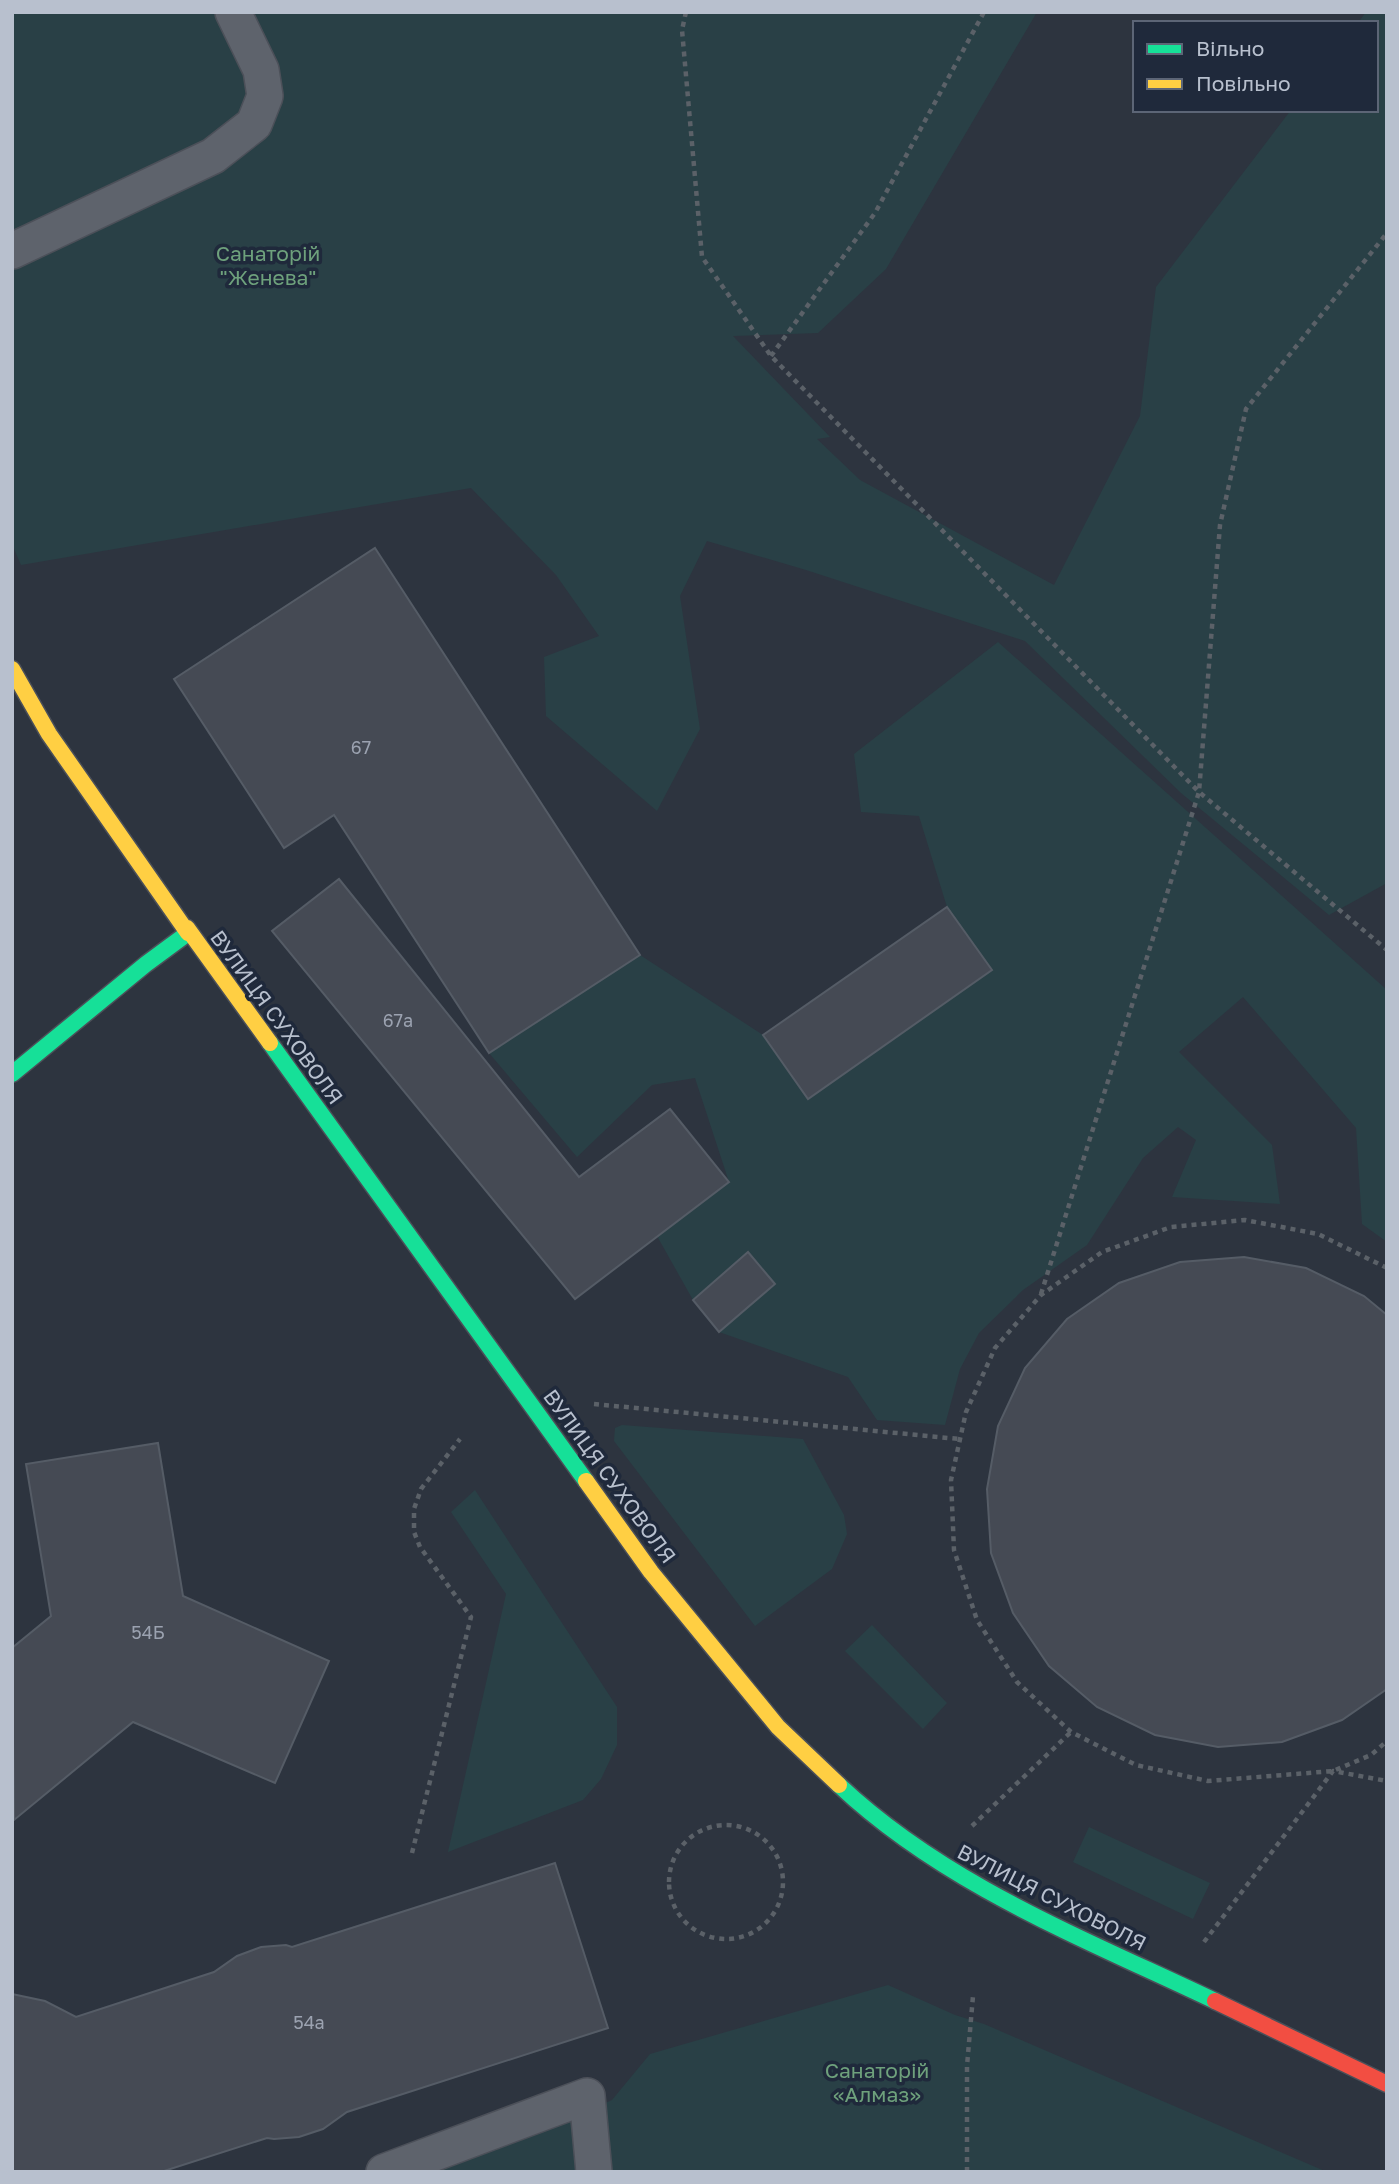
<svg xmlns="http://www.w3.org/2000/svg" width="1399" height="2184" font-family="'Golos Text',sans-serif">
<rect width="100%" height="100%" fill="#2d343f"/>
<path fill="#294046" d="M12,12H1037L886,269L818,333L733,336L830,437L817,439L860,480L1054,585L1140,416L1156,287L1291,110H1376V23H1358L1366,12H1387V883L1329,915L1181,793L1025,641L806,570L707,541L680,596L700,729L657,811L546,716L544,657L599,636L556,575L471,488L21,565L12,544Z
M998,642L1387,990V1242L1362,1224L1356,1128L1243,997L1179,1052L1272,1145L1280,1204L1172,1197L1196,1140L1178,1127L1143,1158L1087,1245L1023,1290L979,1333L960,1369L945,1425L877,1420L848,1377L719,1332L693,1300L657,1236L729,1182L695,1078L652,1085L577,1157L489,1053L640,955L763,1035L808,1098L991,971L947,907L919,816L861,812L854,754Z
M622,1425L803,1439L844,1515L847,1534L832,1569L755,1626L614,1441L615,1428Z
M475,1490L617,1707V1745L601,1779L583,1800L448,1852L506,1594L451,1512Z
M872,1625L947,1703L923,1729L845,1651Z
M1089,1827L1210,1883L1193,1919L1073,1862Z
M888,1985L955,2015L984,2024L1327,2172H433L569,2120L612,2100L650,2054Z"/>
<path fill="#454a54" stroke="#555c66" stroke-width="2" d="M375,548L640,955L489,1053L334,815L284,848L174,679Z
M339,879L579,1177L670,1109L729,1182L575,1299L272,931Z
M947,907L992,970L808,1099L763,1035Z
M748,1252L775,1284L719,1332L693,1300Z
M1244,1257L1306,1268L1364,1296L1387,1315V1689L1342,1720L1282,1742L1218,1747L1155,1735L1097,1707L1049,1666L1013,1613L991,1553L987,1489L998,1426L1025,1368L1067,1319L1119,1283L1180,1262Z
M158,1443L183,1596L329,1661L275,1783L133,1722L14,1820L12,1648L51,1616L26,1464Z
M555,1863L608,2028L347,2112L323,2129L299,2137L274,2139L267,2138L161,2172H12V1994L45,2001L76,2017L214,1972L237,1956L261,1947L286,1945L292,1947Z"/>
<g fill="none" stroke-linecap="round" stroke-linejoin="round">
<defs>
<path id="lane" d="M12,251L213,156L254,124L265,96L261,70L233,12
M384,2172L587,2096L594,2172"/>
<path id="fast" d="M270,1043L586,1481
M12,1074L146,964L188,933
M839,1785C945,1885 1085,1939 1215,2001"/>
<path id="slow" d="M12,669L49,734L188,933L187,928L270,1043
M586,1481L651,1572L778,1727L839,1785"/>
<path id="jam" d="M1215,2001L1387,2084"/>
</defs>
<use href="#lane" stroke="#4c5059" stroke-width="38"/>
<use href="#fast" stroke="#4c5059" stroke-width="19"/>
<use href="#slow" stroke="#4c5059" stroke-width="19"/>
<use href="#jam" stroke="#4c5059" stroke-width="19"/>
<path stroke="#5b6168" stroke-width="4.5" stroke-dasharray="5 5" stroke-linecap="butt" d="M686,12L682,30L702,257L771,356L1199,792L1387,950
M771,356L875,213L984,12
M1387,1268L1318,1234L1245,1220L1171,1227L1102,1252L1041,1295L995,1348L966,1412L951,1480L954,1550L977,1620L1017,1682L1071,1732L1136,1765L1208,1781L1333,1771L1371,1755L1387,1741
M1041,1294L1199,792L1220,525L1246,409L1387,233
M594,1404L959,1439
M669 1882a57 57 0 1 1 114 0a57 57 0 1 1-114 0Z
M972,1826L1071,1732
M412,1853L471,1617L420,1547L414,1532V1509L421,1489L460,1439
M1204,1942L1333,1771L1387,1781
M967,2172V2066L973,1996"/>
<use href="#lane" stroke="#5e636c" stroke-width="35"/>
<use href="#fast" stroke="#16e098" stroke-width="16"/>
<use href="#slow" stroke="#ffcf43" stroke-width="16"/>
<use href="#jam" stroke="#f24e42" stroke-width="16"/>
</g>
<g text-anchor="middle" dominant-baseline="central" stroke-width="7" stroke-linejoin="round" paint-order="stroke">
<g font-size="18" fill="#9ba2b0">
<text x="361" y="747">67</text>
<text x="398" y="1020">67а</text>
<text x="148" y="1632">54Б</text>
<text x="309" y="2022">54а</text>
</g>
<g font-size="21" fill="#6ea17c" stroke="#1f293b">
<text x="268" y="253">Санаторій<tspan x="268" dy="24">"Женева"</tspan></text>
<text x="877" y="2070">Санаторій<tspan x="877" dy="24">«Алмаз»</tspan></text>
</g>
<g font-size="21" fill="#b8c0ce" stroke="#1f293b">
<text transform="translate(277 1017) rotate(54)">ВУЛИЦЯ СУХОВОЛЯ</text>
<text transform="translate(610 1476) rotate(54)">ВУЛИЦЯ СУХОВОЛЯ</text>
<text transform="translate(1052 1897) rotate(27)">ВУЛИЦЯ СУХОВОЛЯ</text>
</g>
</g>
<rect width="1399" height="2184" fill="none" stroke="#b8c0ce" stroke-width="28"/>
<rect x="1133" y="21" width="245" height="91" fill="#1f293b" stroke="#5c6576" stroke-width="2"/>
<rect x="1147" y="44" width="35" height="10" fill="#16e098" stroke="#5c6576" stroke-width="2"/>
<text x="1196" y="56" font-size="21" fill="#b8c0ce">Вільно</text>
<rect x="1147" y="79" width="35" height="10" fill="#ffcf43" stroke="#5c6576" stroke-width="2"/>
<text x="1196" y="91" font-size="21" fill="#b8c0ce">Повільно</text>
</svg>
